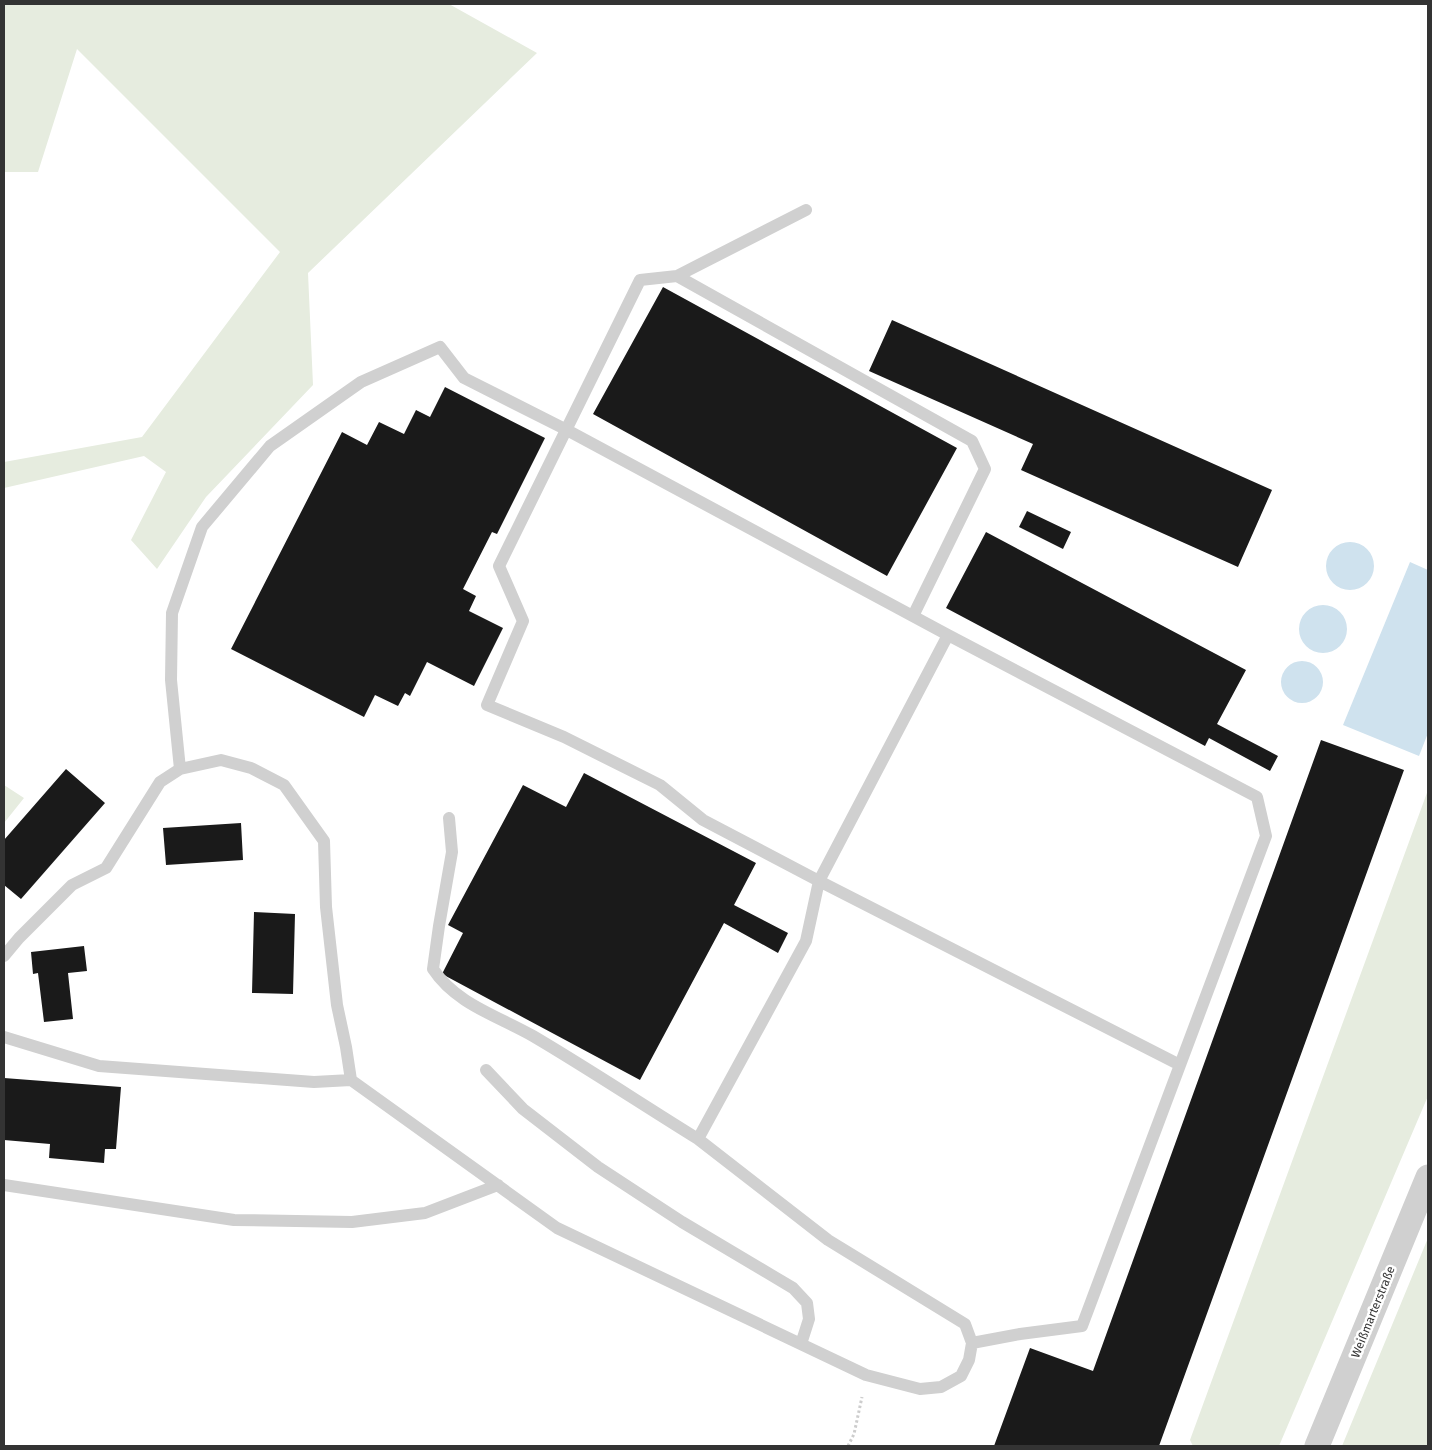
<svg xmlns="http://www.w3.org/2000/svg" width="1432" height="1450" font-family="'Fira Sans',sans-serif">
<rect width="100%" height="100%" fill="#fff"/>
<path fill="#e6ecdf" d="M4,4H449L537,53L308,273L313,385L206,497L157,569L131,540L166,472L144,456L4,488V462L142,437L280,252L77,49L38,172H4Z
M4,785L24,798L4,823Z
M1428,790V1096L1279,1446H1193L1190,1440Z
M1428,1238V1446H1342Z"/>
<path fill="#cfe2ee" d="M1326 566a24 24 0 1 1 48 0a24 24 0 1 1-48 0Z
M1410,562L1428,570V733L1419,756L1343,725Z
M1299 629a24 24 0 1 1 48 0a24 24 0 1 1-48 0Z
M1281 682a21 21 0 1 1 42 0a21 21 0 1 1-42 0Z"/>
<path fill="#1a1a1a" d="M663,287L957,448L887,576L593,414Z
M892,320L1272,490L1238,567L1021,470L1033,444L869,371Z
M445,387L545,438L497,534L492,532L463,589L476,596L469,611L503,628L474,686L427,662L410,696L405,693L398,706L375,695L364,717L231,649L342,432L367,445L379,422L404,434L416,410L430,417Z
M1027,511L1071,532L1063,549L1019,527Z
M986,532L1246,670L1217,724L1278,756L1270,771L1209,738L1205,746L946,608Z
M1321,740L1404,770L1159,1446H994L1030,1348L1093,1371Z
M66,769L105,803L21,899L4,885V840Z
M584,773L756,863L734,905L788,933L778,953L724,923L640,1080L442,974L463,933L448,925L523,785L566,807Z
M241,823L243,860L166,865L163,828Z
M254,912L295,914L293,994L252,993Z
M84,946L87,971L68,973L73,1019L44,1022L38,973L33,974L31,952Z
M4,1078L121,1087L116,1149H105L104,1163L49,1158L50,1144L4,1140Z"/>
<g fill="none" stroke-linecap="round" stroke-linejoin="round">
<path stroke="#cdcdcd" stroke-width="3" stroke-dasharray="2.5 2.5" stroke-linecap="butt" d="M848,1446L854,1434L862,1397"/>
<path stroke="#d0d0d0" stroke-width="12" d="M677,276L806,210
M913,616L985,469L972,441L677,276L640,280L499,566L523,621L487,705L564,737L660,785L703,820L819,881L1180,1065
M180,769L171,680L172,613L202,527L270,446L361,382L440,347L464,378L565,429L948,635L1257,797L1266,836L1082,1326L1020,1334L972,1343
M449,818L452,852L439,926L433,969C456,1004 498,1016 533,1036C589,1069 643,1105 698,1139
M4,956L19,938L72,885L106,868L160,782L180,769L221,760L251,768L284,785L324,841L326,907L337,1005L346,1047L351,1080
M4,1037L99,1066L314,1082L351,1080L557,1228L866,1375L920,1389L941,1387L961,1376L969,1360L972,1343L965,1324L828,1240L698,1139L806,941L819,881L948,635
M486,1070L523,1109L598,1167L682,1222L793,1288L807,1303L809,1319L801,1344
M4,1185L234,1220L352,1222L425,1213L498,1185"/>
<path stroke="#d0d0d0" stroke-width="25" d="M1317,1446L1428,1177"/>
</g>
<g text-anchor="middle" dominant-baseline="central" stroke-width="5" stroke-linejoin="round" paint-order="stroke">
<g font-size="12" fill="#333" stroke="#fff">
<text transform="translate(1373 1312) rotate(-68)">Weißmarterstraße</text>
</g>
</g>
<rect width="1432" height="1450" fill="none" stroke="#333333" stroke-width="10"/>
</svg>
